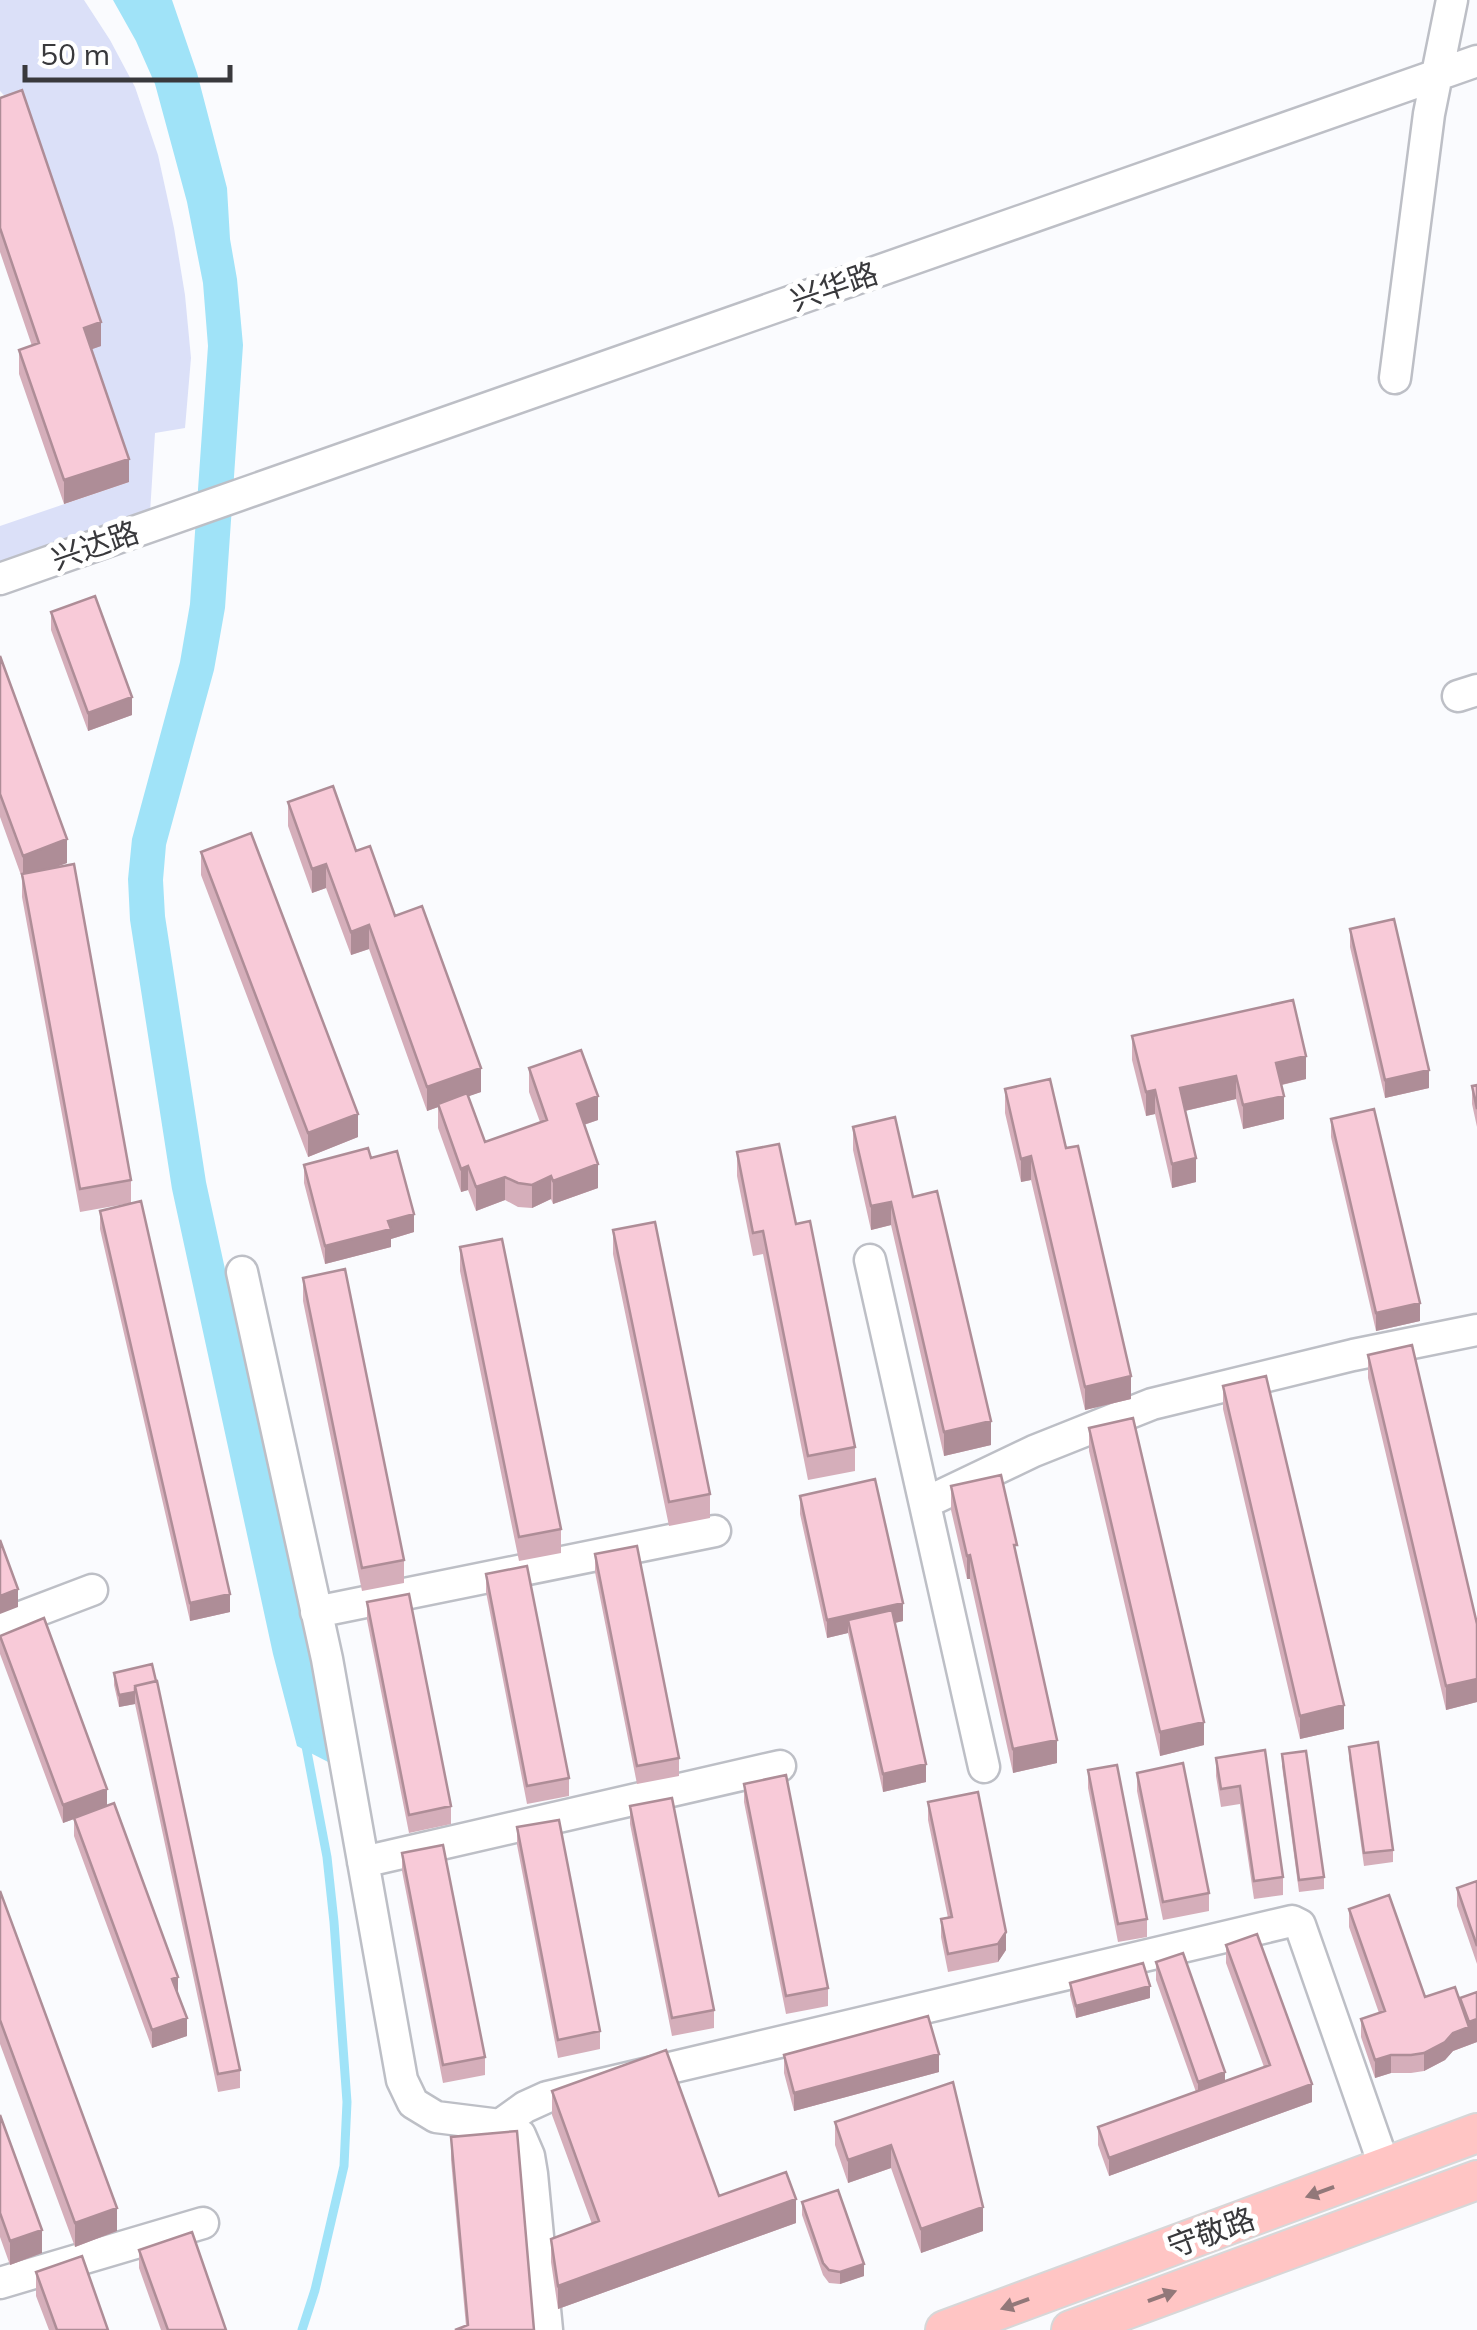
<svg xmlns="http://www.w3.org/2000/svg" width="1477" height="2330" font-family="Mulish,'Noto Sans SC',sans-serif">
<rect width="100%" height="100%" fill="#fafbfe"/>
<path fill="#dbe0f8" d="M0,0H84L110,40L135,87L158,155L174,228L185,295L191,358L185,428L155,433L150,513L0,564V526L129,482L84,352L101,345L22,114L0,91Z"/>
<path fill="#a0e3f8" d="M113,0H172L197,73L227,188L230,239L237,279L243,345L225,608L214,670L166,845L163,880L165,916L206,1182L301,1617L311,1649L332,1764L297,1746L273,1654L172,1189L130,920L128,879L132,839L180,662L190,604L208,346L203,283L187,202L155,84L136,41Z"/>
<g fill="none" stroke-linecap="round" stroke-linejoin="round">
<path stroke="#a0e3f8" stroke-width="9" d="M302,2330L315,2290L344,2166L347,2102L334,1922L327,1857L305,1741"/>
<defs>
<path id="minor" d="M1395,378L1429,114L1452,0
M0,579L1477,61
M1458,696L1477,690
M870,1260L984,1767
M242,1272L327,1659L402,2080L413,2103L436,2117L500,2125L520,2135L529,2156L532,2174L547,2330
M925,1503L1034,1451L1152,1404L1353,1355L1477,1330
M316,1612L715,1531
M0,1625L92,1590
M363,1862L780,1766
M500,2125L525,2107L547,2097L1292,1921L1300,1925L1385,2168
M0,2283L203,2223"/>
<path id="major" d="M945,2330L1477,2133
M1071,2330L1477,2180"/>
</defs>
<use href="#minor" stroke="#bdbfc6" stroke-width="35"/>
<use href="#major" stroke="#d7d7d8" stroke-width="42"/>
<use href="#minor" stroke="#fff" stroke-width="30"/>
<use href="#major" stroke="#ffc5c4" stroke-width="38"/>
</g>
<path fill="#d5aeba" d="M0,98L101,346L92,349L129,482L64,504L19,374V350L32,346L0,252Z
M51,612L132,715L88,731L51,630Z
M0,656L67,863L53,868L131,1180V1203L80,1212L22,897V878L0,817Z
M288,802L356,851L395,916L481,1092L468,1096L485,1142L540,1122L529,1092V1068L598,1120L584,1125L598,1188L553,1204L551,1199L532,1208L518,1207L505,1200L476,1211L468,1190L461,1192L438,1128V1107L427,1111L369,949L351,955L326,888L312,893L288,826Z
M201,852L358,1137L308,1157L201,875Z
M1350,929L1429,1088L1385,1098L1350,947Z
M1132,1036L1306,1079L1282,1085L1284,1119L1243,1129L1236,1099L1185,1111L1196,1182L1172,1188L1155,1114L1146,1116L1132,1060Z
M1477,1085V1127L1472,1104V1086Z
M1005,1089L1066,1148L1131,1399L1085,1410L1031,1180L1021,1182L1005,1113Z
M1331,1119L1420,1321L1376,1331L1331,1137Z
M853,1127L913,1197L991,1445L944,1456L891,1225L871,1230L853,1150Z
M737,1152L855,1447V1471L808,1480L763,1254L753,1256L737,1176Z
M371,1158L414,1232L391,1239V1247L325,1264L304,1183V1165Z
M100,1211L230,1612L190,1621L100,1229Z
M613,1230L710,1494V1518L669,1526L613,1254Z
M460,1247L561,1529V1553L519,1561L460,1271Z
M303,1278L404,1560V1583L362,1591L303,1301Z
M1368,1355L1477,1624V1702L1446,1710L1368,1378Z
M1223,1386L1344,1729L1300,1739L1223,1409Z
M1089,1428L1204,1745L1160,1756L1089,1451Z
M951,1486L1017,1559L1057,1763L1013,1773L970,1579H967L951,1510Z
M800,1496L903,1621L895,1623L926,1782L883,1792L848,1633L827,1638L800,1514Z
M595,1554L679,1758V1776L637,1784L595,1572Z
M486,1574L569,1778V1796L527,1804L486,1592Z
M367,1602L451,1806V1824L409,1833L367,1620Z
M0,1635L107,1806L178,1995L187,2036L152,2048L74,1836V1819L63,1823L0,1654Z
M152,1664L240,2070V2088L218,2092L135,1704L119,1707L114,1685V1673Z
M1349,1747L1393,1850V1862L1364,1866L1349,1759Z
M1265,1750L1283,1877V1895L1254,1899L1240,1804L1221,1807L1216,1776V1758Z
M1282,1754L1324,1877V1889L1299,1892L1282,1766Z
M1088,1770L1147,1919V1937L1118,1942L1088,1788Z
M1137,1773L1209,1893V1911L1163,1920L1137,1791Z
M744,1784L828,1988V2006L786,2014L744,1802Z
M928,1802L1006,1950L998,1962L948,1972L941,1937V1919L948,1918L928,1820Z
M630,1806L714,2010V2028L672,2036L630,1824Z
M517,1827L600,2031V2049L558,2058L517,1845Z
M402,1853L485,2057V2075L443,2083L402,1871Z
M1477,1881V1964L1457,1906V1888Z
M0,1891L117,2231L75,2247L0,2044Z
M1349,1909L1425,1997L1460,2004V1998L1477,2042L1453,2051L1445,2060L1424,2071L1411,2073H1391L1375,2078L1361,2037V2019L1379,2013L1349,1927Z
M1226,1945L1312,2102L1109,2176L1098,2145V2127L1196,2092L1156,1980V1962L1225,2081L1264,2067L1226,1963Z
M1070,1983L1150,1998L1076,2018L1070,1995Z
M784,2055L939,2072L794,2111L784,2073Z
M953,2082L983,2231L921,2253L891,2168L848,2183L835,2145V2122Z
M552,2091L719,2196L796,2223L558,2309L551,2262V2239L592,2224L552,2115Z
M0,2115L42,2253L10,2265L0,2237Z
M451,2137L534,2330L466,2326L451,2160Z
M802,2202L864,2276L840,2284L829,2283L823,2275L802,2215Z
M139,2250L226,2330H161L139,2268Z
M36,2272L108,2330H49L36,2296Z"/>
<path fill="#ae8d97" d="M101,322V346L84,352V328Z
M129,459V482L64,504V480Z
M132,697V715L88,731V713Z
M67,839V863L23,879V856Z
M326,864V888L312,893V869Z
M369,925V949L351,955V932Z
M1306,1056V1079L1276,1086V1063Z
M481,1068V1092L427,1111V1087Z
M1429,1070V1088L1385,1098V1080Z
M1236,1076V1099L1180,1112V1088Z
M1155,1090V1114L1146,1116V1092Z
M598,1096V1120L577,1127V1104Z
M1284,1096V1119L1243,1129V1105Z
M358,1114V1137L308,1157V1133Z
M1031,1156V1180L1021,1182V1159Z
M1196,1158V1182L1172,1188V1164Z
M598,1164V1188L553,1204V1181Z
M468,1166V1190L461,1192V1169Z
M551,1176V1199L532,1208V1185Z
M505,1177V1200L476,1211V1187Z
M891,1202V1225L871,1230V1206Z
M414,1214V1232L391,1239V1247L325,1264V1246L388,1221Z
M1420,1303V1321L1376,1331V1313Z
M1131,1376V1399L1085,1410V1387Z
M991,1421V1445L944,1456V1432Z
M970,1555V1579H967V1556Z
M18,1589V1607L0,1614V1596Z
M230,1594V1612L190,1621V1603Z
M903,1603V1621L851,1633L848,1620V1633L827,1638V1620Z
M1477,1679V1702L1446,1710V1686Z
M135,1692V1704L119,1707V1695Z
M1344,1705V1729L1300,1739V1716Z
M1204,1722V1745L1160,1756V1732Z
M1057,1740V1763L1013,1773V1749Z
M926,1764V1782L883,1792V1774Z
M107,1789V1807L63,1823V1805Z
M1006,1932V1950L998,1962V1944Z
M178,1977V1995L172,1979Z
M1150,1986V1998L1076,2018V2006Z
M187,2018V2036L152,2048V2030Z
M1477,2019V2042L1469,2045V2022Z
M1469,2027V2045L1453,2051L1445,2060L1424,2071V2053L1453,2033Z
M939,2054V2072L794,2111V2093Z
M1391,2055V2073L1375,2078V2060Z
M1225,2072V2090L1198,2100V2082Z
M1312,2084V2102L1109,2176V2158Z
M891,2145V2168L848,2183V2160Z
M796,2199V2223L558,2309V2286Z
M983,2207V2231L921,2253V2229Z
M117,2208V2231L75,2247V2223Z
M42,2230V2253L10,2265V2241Z
M864,2264V2276L840,2284V2272Z"/>
<path fill="#f8cad8" stroke="#ae8d97" stroke-width="2.5" d="M22,90L101,322L84,328L129,459L64,480L19,350L39,343L0,228V98Z
M95,596L132,697L88,713L51,612Z
M0,656L67,839L23,856L0,794Z
M333,786L356,851L370,846L395,916L422,906L481,1068L427,1087L369,925L351,932L326,864L312,869L288,802Z
M251,833L358,1114L308,1133L201,852Z
M74,864L131,1180L80,1189L22,874Z
M1394,919L1429,1070L1385,1080L1350,929Z
M1293,1000L1306,1056L1276,1063L1284,1096L1243,1105L1236,1076L1180,1088L1196,1158L1172,1164L1155,1090L1146,1092L1132,1036Z
M581,1050L598,1096L577,1104L598,1164L553,1181L551,1176L532,1185L518,1183L505,1177L476,1187L468,1166L461,1169L438,1104L467,1093L485,1142L547,1120L529,1068Z
M1050,1079L1066,1148L1078,1146L1131,1376L1085,1387L1031,1156L1021,1159L1005,1089Z
M1477,1085V1109L1472,1086Z
M1374,1109L1420,1303L1376,1313L1331,1119Z
M895,1117L913,1197L937,1191L991,1421L944,1432L891,1202L871,1206L853,1127Z
M779,1144L796,1224L810,1221L855,1447L808,1456L763,1231L753,1233L737,1152Z
M368,1148L371,1158L397,1151L414,1214L388,1221L391,1229L325,1246L304,1165Z
M141,1201L230,1594L190,1603L100,1211Z
M655,1222L710,1494L669,1502L613,1230Z
M502,1239L561,1529L519,1537L460,1247Z
M345,1269L404,1560L362,1568L303,1278Z
M1412,1345L1477,1624V1679L1446,1686L1368,1355Z
M1266,1376L1344,1705L1300,1716L1223,1386Z
M1133,1418L1204,1722L1160,1732L1089,1428Z
M1001,1475L1017,1545H1014L1057,1740L1013,1749L970,1555L967,1556L951,1486Z
M875,1479L903,1603L827,1620L800,1496Z
M0,1540L18,1589L0,1596Z
M637,1546L679,1758L637,1766L595,1554Z
M527,1566L569,1778L527,1786L486,1574Z
M409,1594L451,1806L409,1815L367,1602Z
M892,1610L926,1764L883,1774L848,1620Z
M44,1618L107,1789L63,1805L0,1636Z
M152,1664L156,1681L135,1686V1692L119,1695L114,1673Z
M157,1681L240,2070L218,2074L135,1686Z
M1378,1742L1393,1850L1364,1853L1349,1747Z
M1265,1750L1283,1877L1254,1881L1240,1786L1221,1789L1216,1758Z
M1306,1751L1324,1877L1299,1880L1282,1754Z
M1183,1763L1209,1893L1163,1902L1137,1773Z
M1117,1765L1147,1919L1118,1924L1088,1770Z
M786,1775L828,1988L786,1996L744,1784Z
M978,1792L1006,1932L998,1944L948,1954L941,1919L952,1917L928,1802Z
M672,1798L714,2010L672,2018L630,1806Z
M114,1803L178,1977L172,1979L187,2018L152,2030L74,1818Z
M559,1820L600,2031L558,2040L517,1827Z
M443,1845L485,2057L443,2065L402,1853Z
M1477,1881V1946L1457,1888Z
M0,1891L117,2208L75,2223L0,2020Z
M1389,1895L1425,1997L1455,1987L1469,2027L1453,2033L1445,2042L1424,2053L1411,2055H1391L1375,2060L1361,2019L1385,2011L1349,1909Z
M1257,1934L1312,2084L1109,2158L1098,2127L1270,2065L1226,1945Z
M1183,1953L1225,2072L1198,2082L1156,1962Z
M1143,1963L1150,1986L1076,2006L1070,1983Z
M1477,1992V2019L1469,2022L1460,1998Z
M928,2016L939,2054L794,2093L784,2055Z
M666,2050L719,2196L786,2172L796,2199L558,2286L551,2239L599,2221L552,2091Z
M953,2082L983,2207L921,2229L891,2145L848,2160L835,2122Z
M0,2115L42,2230L10,2241L0,2213Z
M517,2131L534,2330H455L468,2325L451,2137Z
M838,2190L864,2264L840,2272L829,2270L823,2263L802,2202Z
M192,2232L226,2330H168L139,2250Z
M82,2256L108,2330H57L36,2272Z"/>
<defs><path id="oneway-solid" d="M-6-.8H1V-3.2L6.5 0L1 3.2V.8H-6Z" transform="scale(2.5)"/></defs>
<g fill="#927879">
<use href="#oneway-solid" transform="translate(1320 2192) rotate(160)"/>
<use href="#oneway-solid" transform="translate(1162 2296) rotate(-20)"/>
<use href="#oneway-solid" transform="translate(1015 2304) rotate(160)"/>
</g>
<g text-anchor="middle" dominant-baseline="central" stroke-width="10" stroke-linejoin="round" paint-order="stroke">
<g font-size="30" fill="#39393c" stroke="#fff">
<text transform="translate(834 286) rotate(-19)">兴华路</text>
<text transform="translate(95 545) rotate(-19)">兴达路</text>
<text transform="translate(1211 2232) rotate(-20)">守敬路</text>
</g>
</g>
<path d="M25 65v15h205v-15" fill="none" stroke="#39393c" stroke-width="5"/>
<text x="40" y="65" font-size="30" fill="#39393c" stroke="#ffffff" stroke-width="8" paint-order="stroke">50 m</text>
</svg>
